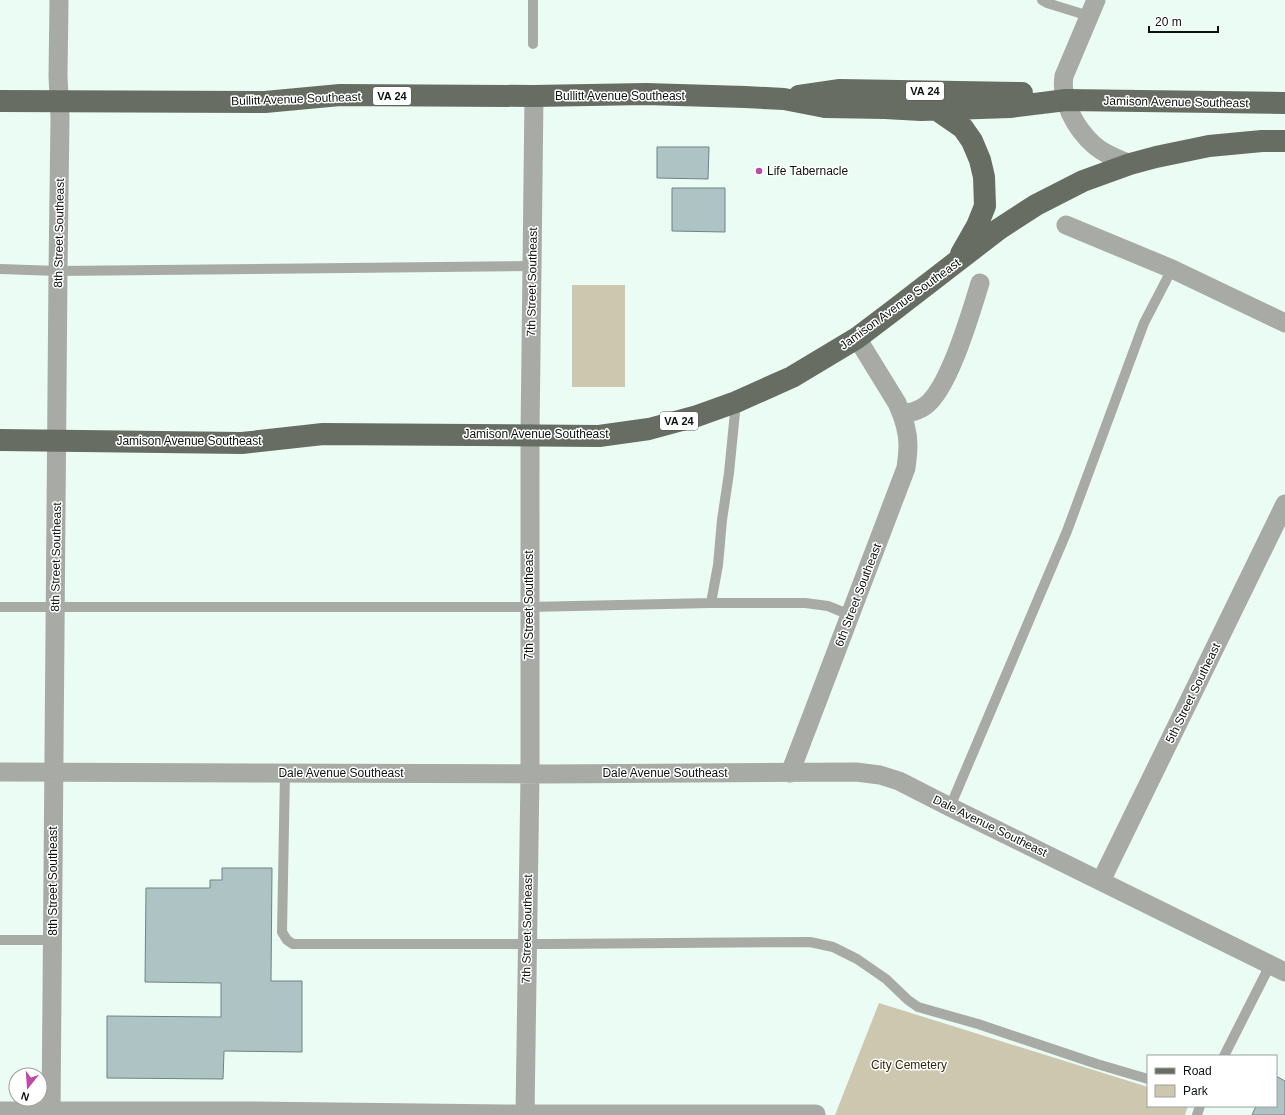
<svg xmlns="http://www.w3.org/2000/svg" width="1285" height="1115" font-family="Arial,sans-serif">
<rect width="100%" height="100%" fill="#eafcf3"/>
<path fill="#cdc7af" d="M572,285H625V387H572Z
M879,1003L1148,1087V1106H1188L1185,1115H835Z"/>
<path fill="#aec3c4" stroke="#708384" d="M657,147H709L708,179L657,178Z
M672,188H725V232L672,231Z
M222,868H272L271,981H302V1052L224,1051L223,1079L107,1078V1016L221,1017V983L145,982L146,888H210V880H222Z
M1276,1076L1285,1081V1115H1252L1256,1106H1276Z"/>
<g fill="none" stroke-linecap="round" stroke-linejoin="round">
<path stroke="#a8aba5" stroke-width="10" d="M1042,0L1047,3L1089,16
M533,44V0
M0,269L58,271L532,266
M711,603L718,565L722,520L729,473L736,402
M0,607H529L711,603H805L828,606L850,615
M285,773L282,932L287,940L293,944H550L810,942L833,947L857,959L886,979L908,1000L918,1007L978,1024L1097,1064L1148,1079
M950,807L1067,531L1144,323L1172,269
M0,940H52
M1224,1056L1270,965
M1197,1115L1200,1106"/>
<path stroke="#a8aba5" stroke-width="19" d="M1096,0L1064,76C1060,101 1076,129 1094,145C1104,154 1118,159 1130,164
M1066,225L1172,269L1285,323
M902,414C910,413 918,411 925,406C949,389 971,312 980,283
M0,772L550,774L856,772L880,775L899,781L950,807L1285,972
M790,773L906,468C907,460 908,453 908,445C908,431 903,416 897,403L857,338
M1101,881L1285,504
M0,1111H246L505,1114H816
M51,1115L58,271L60,118L58,76L59,0
M525,1115L530,774V435L534,96"/>
<path stroke="#676d62" stroke-width="22" d="M799,96L840,90L1022,93
M0,101L265,102L340,95L534,96L646,94L745,97L784,99L825,107L885,108L921,110L1010,107L1066,100L1285,103
M937,110L963,128L972,141L980,160L984,177L985,206L977,226L961,254
M0,440L242,443L323,434L599,436L649,429L697,416L736,402L792,377L857,338L894,310L999,229L1036,205L1083,181L1130,164L1156,157L1209,146L1262,141H1285"/>
</g>
<circle fill="#bd4ba5" stroke="#fff" stroke-width="1.5" cx="759" cy="171" r="4"/>
<g text-anchor="middle" dominant-baseline="central" stroke-width="3" stroke-linejoin="round" paint-order="stroke">
<g fill="#fff" stroke="#555957" stroke-width="1">
<rect x="906" y="82" width="38" height="18" rx="3"/>
<rect x="373" y="87" width="38" height="18" rx="3"/>
<rect x="660" y="412" width="38" height="18" rx="3"/>
</g>
<g font-size="11" font-weight="bold" fill="#0c120f">
<text x="925" y="91">VA 24</text>
<text x="392" y="96">VA 24</text>
<text x="679" y="421">VA 24</text>
</g>
<g font-size="12" fill="#0c120f" stroke="#fff">
<text x="620" y="96">Bullitt Avenue Southeast</text>
<text transform="translate(296 99) rotate(-2)">Bullitt Avenue Southeast</text>
<text transform="translate(1176 102) rotate(1)">Jamison Avenue Southeast</text>
<text transform="translate(59 233) rotate(-89)">8th Street Southeast</text>
<text transform="translate(532 282) rotate(-89)">7th Street Southeast</text>
<text transform="translate(900 304) rotate(-36)">Jamison Avenue Southeast</text>
<text x="536" y="434">Jamison Avenue Southeast</text>
<text x="189" y="441">Jamison Avenue Southeast</text>
<text transform="translate(56 557) rotate(-89)">8th Street Southeast</text>
<text transform="translate(858 595) rotate(-69)">6th Street Southeast</text>
<text transform="translate(529 605) rotate(-90)">7th Street Southeast</text>
<text transform="translate(1193 693) rotate(-64)">5th Street Southeast</text>
<text x="341" y="773">Dale Avenue Southeast</text>
<text x="665" y="773">Dale Avenue Southeast</text>
<text transform="translate(990 826) rotate(26)">Dale Avenue Southeast</text>
<text transform="translate(53 881) rotate(-90)">8th Street Southeast</text>
<text transform="translate(527 929) rotate(-89)">7th Street Southeast</text>
</g>
<g font-size="12" fill="#0c120f" stroke="#fff" text-anchor="start">
<text x="767" y="171">Life Tabernacle</text>
</g>
<g font-size="12" fill="#322a08" stroke="#fff">
<text x="909" y="1065">City Cemetery</text>
</g>
</g>
<rect x="1147" y="1055" width="130" height="52" fill="#ffffff" stroke="#9ea09f"/>
<rect x="1155" y="1068" width="20" height="6" fill="#676d62" stroke="#9ea09f"/>
<text x="1183" y="1075" font-size="12" fill="#0c120f">Road</text>
<rect x="1155" y="1085" width="20" height="12" fill="#cdc7af" stroke="#9ea09f"/>
<text x="1183" y="1095" font-size="12" fill="#0c120f">Park</text>
<g transform="translate(28 1087) rotate(197)"><circle r="19" fill="#ffffff" stroke="#9ea09f"/>
<path d="M0-3L7 15L0 10L-7 15Z" fill="#bd4ba5"/>
<text y="-6" font-size="11" font-weight="bold" text-anchor="middle" fill="#0c120f">N</text>
</g>
<path d="M1149 26v6h69v-6" fill="none" stroke="#0c120f" stroke-width="2"/>
<text x="1155" y="26" font-size="12" fill="#0c120f" stroke="#ffffff" stroke-width="3" paint-order="stroke">20 m</text>
</svg>
